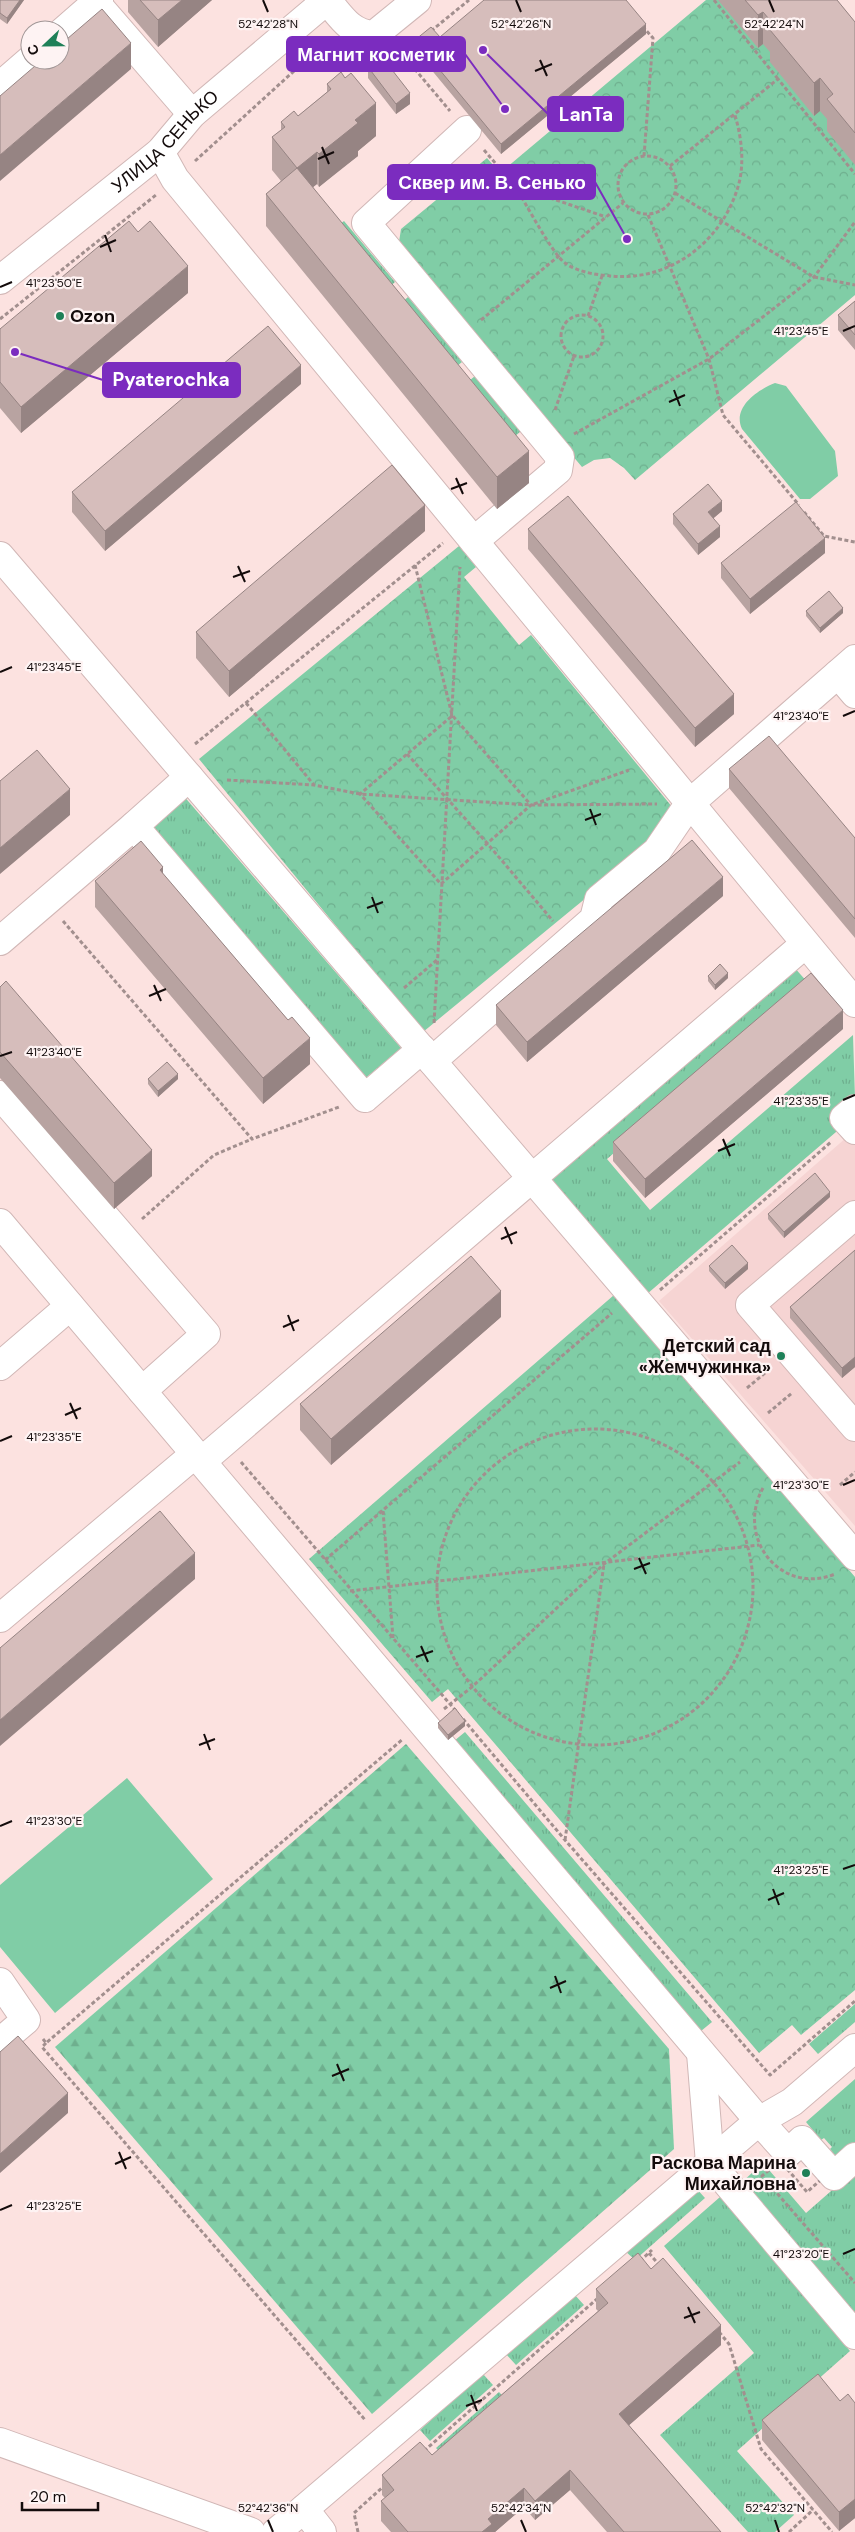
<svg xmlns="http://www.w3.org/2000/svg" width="855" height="2532" font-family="'DM Sans',sans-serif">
<defs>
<pattern id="grass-tufts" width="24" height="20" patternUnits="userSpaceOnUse" patternTransform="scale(1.25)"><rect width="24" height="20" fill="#80cda6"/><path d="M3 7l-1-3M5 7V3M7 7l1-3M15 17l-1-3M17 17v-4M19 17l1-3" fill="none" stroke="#6eaf8e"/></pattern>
<pattern id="forest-firs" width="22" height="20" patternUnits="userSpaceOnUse" patternTransform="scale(1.25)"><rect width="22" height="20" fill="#80cda6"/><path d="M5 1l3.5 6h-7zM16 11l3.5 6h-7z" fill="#6eaf8e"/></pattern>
<pattern id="park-crowns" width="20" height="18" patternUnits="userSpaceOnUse" patternTransform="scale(1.25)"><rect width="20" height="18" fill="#80cda6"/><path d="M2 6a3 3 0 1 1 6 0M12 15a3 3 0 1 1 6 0" fill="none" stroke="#6eaf8e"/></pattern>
</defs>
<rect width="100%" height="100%" fill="#fce2e0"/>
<path fill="#f6d4d3" d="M855,1130V1526L659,1301Z"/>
<path fill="url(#grass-tufts)" d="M344,221L395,282L379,296L327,234Z
M408,297L462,362L446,375L392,311Z
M475,376L521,431L505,445L458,390Z
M182,794L401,1048L361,1082L142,828Z
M793,966L809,984L607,1159L650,1210L853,1035L855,1099L843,1126L647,1294L547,1177Z
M465,1732L712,2022L701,2031L454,1741Z
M855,2004V2022L818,2054L809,2044Z
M855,2079V2144L838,2159L830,2149L832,2147L824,2138L821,2140L806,2122Z
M763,2163L806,2213L855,2170V2313L742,2182Z
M695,2187L705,2198L635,2260L624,2250Z
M720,2197L850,2351L737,2451L794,2515L775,2532H748L660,2435L754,2353L664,2246Z
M574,2294L584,2305L516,2365L506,2354Z
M483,2374L493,2385L430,2441L420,2430Z
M499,2392L510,2404L447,2460L436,2448Z"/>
<path fill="url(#forest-firs)" d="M406,1744L669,2049L674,2149L372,2414L55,2047Z"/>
<path fill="url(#park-crowns)" d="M706,0H735L855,143V295L635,480L624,468L610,458L594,460L582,467L403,254L399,242L401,229L487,158L500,173Z
M459,546L476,567L464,577L519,645L531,635L682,819L423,1032L199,759Z
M614,1295L855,1577V1990L801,2035L792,2025L759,2053L448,1689L432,1702L309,1559Z"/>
<path fill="#80cda6" d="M775,383L786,386L835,451L838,476L810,499H800L742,429C732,408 757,390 775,383Z
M127,1778L213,1879L55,2013L0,1947V1885Z"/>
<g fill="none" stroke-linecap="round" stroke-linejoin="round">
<defs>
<g id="minor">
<path d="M327,0C341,17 351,34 374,35L417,0"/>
<path d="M96,3L192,114"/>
<path d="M60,34L99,0"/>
<path d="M0,86L30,60"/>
<path d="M467,130L366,223L560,457L558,470L474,541"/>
<path d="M160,152L175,179L855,1003"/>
<path id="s1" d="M0,280L160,152L192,114L327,0"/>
<path d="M0,556L855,1556"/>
<path d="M838,674L855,694"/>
<path d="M189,777L134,826L365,1098L422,1049"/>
<path d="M0,941L134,826"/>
<path d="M432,1061L594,919L599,899L657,851L689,804L855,659"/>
<path d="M0,1095L206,1334L142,1391"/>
<path d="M855,1109L844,1118L855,1130"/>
<path d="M855,1215L750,1305L855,1427"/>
<path d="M0,1223L759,2121L792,2102L855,2048"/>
<path d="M0,1366L70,1306"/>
<path d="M202,1461L805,944"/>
<path d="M0,1618L195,1454"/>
<path d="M0,1982L26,2020L0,2042"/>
<path d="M701,2053L710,2163L855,2335"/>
<path d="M0,2442L251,2532"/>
<path d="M276,2532L304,2509"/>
<path d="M322,2532L304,2509L759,2121L788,2153L802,2140L834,2176L855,2157"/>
</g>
</defs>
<use href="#minor" stroke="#d1b7b6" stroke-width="30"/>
<path stroke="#a28f8e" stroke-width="3" stroke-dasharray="4 2.5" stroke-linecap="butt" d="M714,0L778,79
M431,31L469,0
M398,49L450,111
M403,55L419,42
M484,150L515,186L606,217
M618 185a29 29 0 1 1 58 0a29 29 0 1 1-58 0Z
M644,156L653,38L644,28
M195,161L327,41
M670,166L778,79L855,174
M515,186C525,202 553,255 565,263C577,272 597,275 612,276C673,282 727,237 740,179C744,158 741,136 735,115
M675,193L814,277L855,285
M648,215L709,359L723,415L799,505
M561 336a21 21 0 1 1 42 0a21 21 0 1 1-42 0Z
M588,316L602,276
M0,319L156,195
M481,320L623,203
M555,410L574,356
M574,434L709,359L814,277L855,222
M804,512L824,536L855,542
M415,565L452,715L531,805L441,884L360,794L452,716
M246,703L314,785
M195,744L443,543
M407,754L487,843L553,921
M227,780L314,785L360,794L531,805L657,804
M534,804L629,770
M63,921L252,1139L339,1107
M404,988L437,960
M434,1023L460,567
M142,1219L214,1155L252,1139
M660,1290L831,1142
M747,1388L771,1368
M768,1413L792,1393
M437 1587a158 158 0 1 1 316 0a158 158 0 1 1-316 0Z
M241,1462L456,1711
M840,1485L855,1472
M763,1488C735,1538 781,1596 835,1574
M383,1511L393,1638
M325,1560L612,1313
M350,1591L759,1545
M444,1709L472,1687L604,1564L740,1462
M463,1719L565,1840L770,2075L855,2001
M565,1840L604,1564
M43,2039L46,2043L403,1739
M46,2043L42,2047L366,2421
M805,2155L824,2177L807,2192L788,2170Z
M769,2170L762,2176L855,2283
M649,2253L660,2266
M640,2261L652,2250
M719,2332L729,2344L761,2449L832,2532
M424,2451L598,2298
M358,2532L354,2513L384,2486
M789,2532L813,2510"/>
<use href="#minor" stroke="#fff" stroke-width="28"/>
</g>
<path fill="#b8a3a1" d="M0,0H24L7,24L0,19Z
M128,0H212L158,47L128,12Z
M718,0H837L855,22V165L827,131V119L820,111L814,116L770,62V52L763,44L758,48Z
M646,34L501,154L415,50V40L440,37Z
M368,67L410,104L396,114L368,78Z
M327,84L376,136L358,151V156L338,171L319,187L317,184L313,187L529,483L497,509L266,226V194L281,181L272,170V137L281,130V122L298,116L327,92Z
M188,293L21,433L0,408V329Z
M855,301V350L838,330V315Z
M301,384L105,551L72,512V492Z
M722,511L713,518L720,537L698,555L673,524V514Z
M528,529L734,714L695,747L528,549Z
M425,531L229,697L196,658V632Z
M825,553L750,614L721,578V563Z
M806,611L843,613L820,633L806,616Z
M729,769L855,838V938L729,788Z
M163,874L288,1020L310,1064L263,1104L95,907V881Z
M723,896L527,1062L496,1025V1005Z
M708,976L728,978L715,990L708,981Z
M0,987L152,1176L114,1209L0,1078Z
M843,1029L645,1198L613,1161V1142Z
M148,1079H178L158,1097L148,1084Z
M830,1197L784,1238L768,1219V1214Z
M855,1250V1367L842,1378L790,1318V1307Z
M709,1266L748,1269L725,1289L709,1271Z
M501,1317L331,1465L300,1430V1404Z
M438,1723L465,1726L448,1740L438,1728Z
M651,2269L721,2345L629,2425L721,2532H607L570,2490L535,2520L524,2507L495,2532H391L381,2521V2501L385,2498L382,2495V2475L432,2455L598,2311L596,2309V2289Z
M840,2401L855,2403V2518L839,2531L762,2440V2420Z"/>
<path fill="#968483" d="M20,0H24L7,24V18Z
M182,0H212L158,47V20Z
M763,12V44L758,48V15Z
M646,24V34L501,154V144Z
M131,43V69L0,181V155Z
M820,78V111L814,116V83Z
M410,93V104L396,114V104Z
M376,103V136L358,151V156L319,187V154L355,120Z
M317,152V184L297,200V168Z
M188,266V293L21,433V407Z
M301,365V384L105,551V531Z
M529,451V483L497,509V477Z
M722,501V511L708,523V512Z
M425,505V531L229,697V671Z
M720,526V537L698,555V544Z
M825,538V553L750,614V599Z
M843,608V613L820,633V628Z
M734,694V714L695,747V728Z
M70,789V815L0,874V848Z
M163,867V893L160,870Z
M723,877V896L527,1062V1042Z
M728,973V978L715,990V985Z
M843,1010V1029L645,1198V1179Z
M310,1038V1064L263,1104V1078Z
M178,1074V1079L158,1097V1091Z
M152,1150V1176L114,1209V1183Z
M830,1192V1197L784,1238V1232Z
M748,1263V1269L725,1289V1283Z
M501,1291V1317L331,1465V1439Z
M855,1357V1367L842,1378V1368Z
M195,1553V1579L0,1746V1720Z
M465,1721V1726L448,1740V1735Z
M68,2093V2113L0,2173V2154Z
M721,2325V2345L619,2434V2414Z
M570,2470V2490L535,2520V2501Z
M524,2488V2507L495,2532H482L488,2519Z
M855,2499V2518L839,2531V2512Z"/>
<path fill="#d6bdbb" stroke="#968483" d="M0,0H20L7,18L0,13Z
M140,0H182L158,20Z
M484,0H626L646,24L501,144L415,40L431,27L440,37Z
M745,0H837L855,22V133L827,99L833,94L820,78L814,83L770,30L775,26L763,12L758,15Z
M102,9L131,43L0,155V96L42,60H60V45Z
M382,57L410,93L396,104L368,67Z
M341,72L345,78L351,73L376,103L355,120L358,123L338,139L319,154L317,152L297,168L529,451L497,477L266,194L297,168L272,137L285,127L281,122L294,111L298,116L331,89L327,84Z
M129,221L138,232L150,221L188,266L21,407L0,382V329Z
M855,301V335L838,315Z
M268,326L301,365L105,531L72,492Z
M392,465L425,505L229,671L196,632Z
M708,484L722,501L708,512L720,526L698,544L673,514Z
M568,496L734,694L695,728L528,529Z
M796,502L825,538L750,599L721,563Z
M829,591L843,608L820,628L806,611Z
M769,736L855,838V919L729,769Z
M37,750L70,789L0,848V781Z
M692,840L723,877L527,1042L496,1005Z
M141,841L163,867L160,870L288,1020L292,1017L310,1038L263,1078L95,881Z
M720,964L728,973L715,985L708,976Z
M811,973L843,1010L645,1179L613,1142Z
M6,981L152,1150L114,1183L0,1052V987Z
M167,1062L178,1074L158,1091L148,1079Z
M815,1173L830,1192L784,1232L768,1214Z
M732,1245L748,1263L725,1283L709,1266Z
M855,1250V1357L842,1368L790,1307Z
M471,1256L501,1291L331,1439L300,1404Z
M160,1511L195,1553L0,1720V1648Z
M455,1708L465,1721L448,1735L438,1723Z
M18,2036L68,2093L0,2154V2052Z
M638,2253L651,2269L663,2258L721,2325L619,2414L721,2532H624L570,2470L535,2501L524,2488L488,2519L492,2524L482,2532H408L381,2501L394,2490L382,2475L420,2442L432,2455L608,2303L596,2289Z
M818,2374L840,2401L848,2394L855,2403V2499L839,2512L762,2420Z"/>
<path fill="none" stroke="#130b0b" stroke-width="2" d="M263,0L268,12M516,0L521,12M769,0L774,12M540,60L547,76M535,71L552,64M322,147L329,164M318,159L334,152M105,235L111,252M100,247L116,240M0,287L12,282M843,331L855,326M674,390L680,406M669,402L685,395M456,478L463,494M451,489L467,483M238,566L245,582M233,577L250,571M0,672L12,667M843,716L855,711M590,809L596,825M585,820L601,814M372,897L378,913M367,908L383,902M154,985L161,1001M149,996L166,989M0,1056L12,1052M843,1100L855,1095M723,1139L730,1156M718,1151L735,1144M505,1227L512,1244M501,1239L517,1232M288,1315L294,1331M283,1327L299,1320M70,1403L77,1419M65,1415L81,1408M0,1441L12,1436M843,1485L855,1480M639,1558L646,1574M634,1569L650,1563M421,1646L428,1662M416,1657L433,1651M204,1734L210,1750M199,1745L215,1739M0,1826L12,1821M843,1869L855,1865M773,1889L779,1905M768,1900L784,1893M555,1976L561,1993M550,1988L566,1981M337,2064L344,2081M332,2076L349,2069M119,2152L126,2169M115,2164L131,2157M0,2210L12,2205M843,2254L855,2249M688,2307L695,2323M684,2318L700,2312M471,2395L477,2411M466,2406L482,2400M268,2520L273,2532M521,2520L526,2532M775,2520L779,2532"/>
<g fill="#1f8058" stroke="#fef3f3" stroke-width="2">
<circle cx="60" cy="316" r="5"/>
<circle cx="781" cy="1356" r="5"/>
<circle cx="806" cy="2173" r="5"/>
</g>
<g text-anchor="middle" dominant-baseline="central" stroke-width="4.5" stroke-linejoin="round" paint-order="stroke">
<g font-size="18" fill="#130b0b" stroke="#fef3f3">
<text stroke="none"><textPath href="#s1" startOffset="216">УЛИЦА СЕНЬКО</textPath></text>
</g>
<g font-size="18" font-weight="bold" fill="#130b0b" stroke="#fef3f3" text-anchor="end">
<text x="70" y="316" text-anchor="start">Ozon</text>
<text x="771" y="1346">Детский сад<tspan x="771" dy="21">«Жемчужинка»</tspan></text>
<text x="796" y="2163">Раскова Марина<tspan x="796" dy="21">Михайловна</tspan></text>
</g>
</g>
<g font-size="12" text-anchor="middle" fill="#130b0b" stroke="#fef3f3" stroke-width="4.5" stroke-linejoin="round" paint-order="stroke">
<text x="268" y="28">52°42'28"N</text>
<text x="774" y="28">52°42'24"N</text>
<text x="521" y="28">52°42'26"N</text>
<text x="54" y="287">41°23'50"E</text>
<text x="801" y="335">41°23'45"E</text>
<text x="54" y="671">41°23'45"E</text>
<text x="801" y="720">41°23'40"E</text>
<text x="54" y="1056">41°23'40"E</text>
<text x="801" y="1105">41°23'35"E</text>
<text x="54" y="1441">41°23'35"E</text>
<text x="801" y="1489">41°23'30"E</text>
<text x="54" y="1825">41°23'30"E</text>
<text x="801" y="1874">41°23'25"E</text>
<text x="54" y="2210">41°23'25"E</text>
<text x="801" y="2258">41°23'20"E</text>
<text x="268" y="2512">52°42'36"N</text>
<text x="521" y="2512">52°42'34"N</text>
<text x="775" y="2512">52°42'32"N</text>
</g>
<path fill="none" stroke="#7b2cbf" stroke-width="2" d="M505 109L465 54M483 50L548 114M627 239L595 182M15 352L103 380"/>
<g fill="#7b2cbf" stroke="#fef3f3" stroke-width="2">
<circle cx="505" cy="109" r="5"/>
<circle cx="483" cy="50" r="5"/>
<circle cx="627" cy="239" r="5"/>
<circle cx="15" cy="352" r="5"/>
</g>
<g fill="#7b2cbf" stroke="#7b2cbf" stroke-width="2">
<rect x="287" y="37" width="178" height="34" rx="5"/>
<rect x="548" y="97" width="75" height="34" rx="5"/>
<rect x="388" y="165" width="207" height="34" rx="5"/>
<rect x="103" y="363" width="137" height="34" rx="5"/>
</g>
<g font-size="19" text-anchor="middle" font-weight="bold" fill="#fff">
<text x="376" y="61">Магнит косметик</text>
<text x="586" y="121">LanTa</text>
<text x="492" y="189">Сквер им. В. Сенько</text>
<text x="171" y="386">Pyaterochka</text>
</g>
<g transform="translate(45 45) rotate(248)"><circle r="24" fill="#fef3f3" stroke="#a09696"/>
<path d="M0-4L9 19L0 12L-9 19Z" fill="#1f8058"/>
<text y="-8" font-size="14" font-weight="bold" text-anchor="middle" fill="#130b0b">С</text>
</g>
<path d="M22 2502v8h76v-8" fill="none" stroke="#130b0b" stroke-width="2.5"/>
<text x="30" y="2502" font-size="15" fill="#130b0b" stroke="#fef3f3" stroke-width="4" paint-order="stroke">20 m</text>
</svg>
